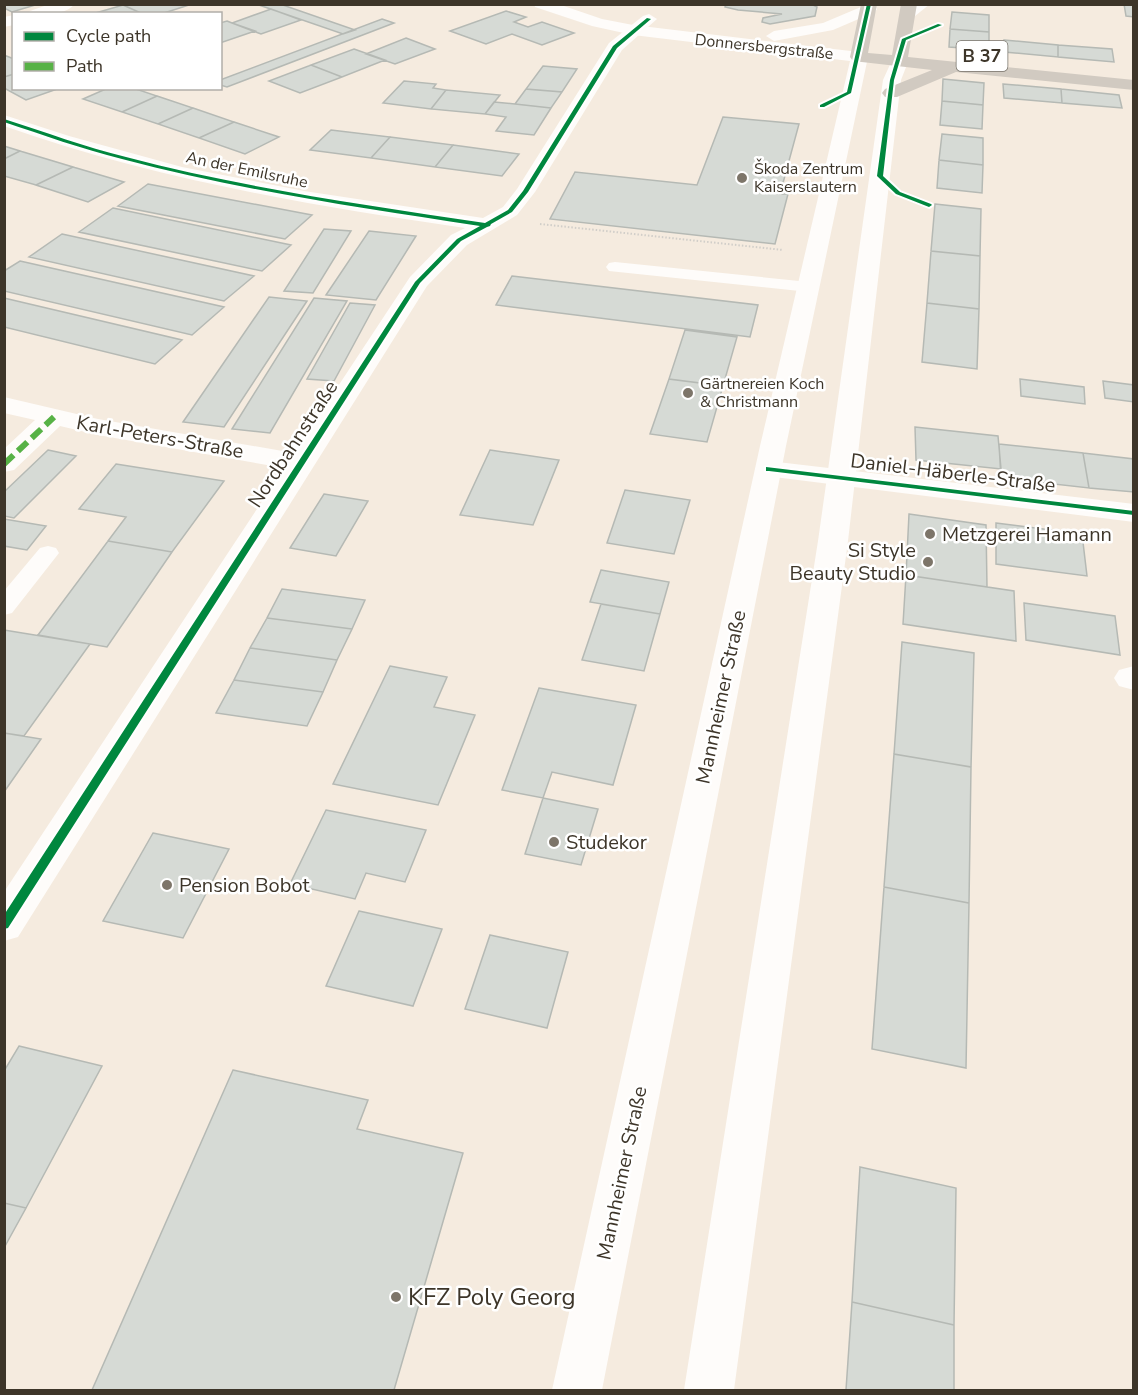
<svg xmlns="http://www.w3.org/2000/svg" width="1138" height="1395" font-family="'Nunito Sans',sans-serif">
<rect width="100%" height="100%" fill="#f5ebdf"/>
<path fill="#d6dad5" stroke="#b5b9b4" stroke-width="1.5" d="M4,4H33L35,5L12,12L4,8Z
M192,4L161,14H143L123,5Z
M256,4H280L355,30L343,34Z
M726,4H811L817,7L815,16L770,24L762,22L763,18L782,14L738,10L725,7Z
M1124,4H1134V17L1126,16Z
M123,5L143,14H92Z
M271,9L301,20L261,34L232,23Z
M506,11L526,17L514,22L528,27L542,22L574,33L542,45L512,34L486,44L450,31Z
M952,12L989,15V32L950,29Z
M382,19L394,23L227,87L220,85V80Z
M227,21L232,23L255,31L220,43V23Z
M950,29L989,32V50L949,47Z
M406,38L435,49L395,64L366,54Z
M1004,40L1058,45V57L1004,52Z
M1058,45L1112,49L1114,62L1058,57Z
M354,49L385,60L342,77L311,65Z
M4,55L14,59V74L4,77Z
M311,65L342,77L300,93L269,81Z
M543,66L577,69L562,92L526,89Z
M14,74V88H60L26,100L4,88V77Z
M943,79L984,83L983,105L942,101Z
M404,81L436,84L433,88L446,90L431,109L383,103Z
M1003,84L1061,89L1062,103L1004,98Z
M108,88H133L157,96L122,112L83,99Z
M526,89L562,92L551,108L515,104Z
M1061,89L1119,95L1122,108L1062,103Z
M446,90L500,95L485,114L431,109Z
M157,96L193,108L158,124L122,112Z
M942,101L983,105L982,129L940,125Z
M494,102L515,104L551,108L534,135L496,131L506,117L485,114Z
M193,108L234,122L199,138L158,124Z
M723,117L799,124L780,194H788L775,244L550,219L575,172L697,185Z
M234,122L279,137L245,154L199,138Z
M331,130L390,137L371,158L310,150Z
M942,134L983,138V165L939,160Z
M390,137L453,145L435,167L371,158Z
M453,145L519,154L502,176L435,167Z
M4,146L20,151L4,159Z
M20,151L73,167L36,185L4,176V159Z
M939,160L983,165L982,193L937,188Z
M73,167L124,182L88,202L36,185Z
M148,184L312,215L285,239L118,206Z
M935,204L981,209L980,256L931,251Z
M113,208L291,245L262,271L79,232Z
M324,229L351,231L313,293L284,291Z
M369,231L416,236L376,300L326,295Z
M62,234L254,276L224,301L29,257Z
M931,251L980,256L979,309L927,303Z
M20,261L224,307L192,335L4,291V271Z
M512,276L758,305L750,337L496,305Z
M269,297L307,301L224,427L183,422Z
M4,298L182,340L155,364L4,327Z
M314,298L347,301L270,433L232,429Z
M350,303L375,305L334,381L307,379Z
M927,303L979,309L977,369L922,362Z
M685,330L737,337L723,386L669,379Z
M669,379L723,386L707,442L650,434Z
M1020,379L1084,387L1085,404L1021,396Z
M1103,381L1134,385V402L1105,398Z
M915,427L998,436L1001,469L916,460Z
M999,444L1083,453L1089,488L1001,478Z
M48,450L76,456L14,518L4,516V492Z
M490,450L559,460L533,525L460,515Z
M1083,453L1134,459V492L1089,488Z
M116,464L224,481L172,552L108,541L126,517L79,509Z
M625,490L690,500L674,554L607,543Z
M324,494L368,501L336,556L290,548Z
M909,514L986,525L987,587L906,575Z
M4,519L46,526L27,550L4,546Z
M996,523L1082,534L1087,576L996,564Z
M108,541L172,552L107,647L38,635Z
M601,570L669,582L660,614L590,602Z
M906,575L1014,591L1016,641L903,624Z
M282,589L365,600L352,629L267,618Z
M1024,603L1115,616L1120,655L1026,640Z
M601,604L660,614L644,671L582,660Z
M267,618L352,629L337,660L250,648Z
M4,630L90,644L24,736L4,733Z
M902,642L974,653L971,767L894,754Z
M250,648L337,660L323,692L234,680Z
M390,666L447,677L434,707L475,715L438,805L333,784Z
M234,680L323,692L307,726L216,713Z
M539,688L636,705L613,785L552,772L543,798L502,790Z
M4,733L41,739L4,792Z
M894,754L971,767L969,903L884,887Z
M543,798L598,809L581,865L525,854Z
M326,810L426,830L405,882L366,873L355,899L290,884Z
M153,833L229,849L183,938L103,921Z
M884,887L969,903L966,1068L872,1049Z
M359,911L442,929L413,1006L326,986Z
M490,935L568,952L547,1028L465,1009Z
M19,1046L102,1066L26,1208L4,1203V1071Z
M233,1070L368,1100L357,1129L463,1153L394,1390H92Z
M860,1167L956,1188L954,1325L852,1302Z
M4,1203L26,1208L4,1248Z
M852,1302L954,1325V1390H846Z"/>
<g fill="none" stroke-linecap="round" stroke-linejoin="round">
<path stroke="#d1cec9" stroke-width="2" stroke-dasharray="1.5 2" stroke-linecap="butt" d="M540,224L783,250"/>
<path fill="#fefcfa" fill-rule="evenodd" d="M915,4H930L910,20H902L900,17Z
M615,262L809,282L815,283L818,287L815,291L809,292L609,271L606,267L609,263Z
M48,546L56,548L59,553L12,613L4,615V591L40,548Z"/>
<path fill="#fefcfa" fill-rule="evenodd" d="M50,4H75C64,16 44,14 28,14L30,11Z
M649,14L657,19L622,50L535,192L517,215L467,245L427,286L18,937L4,941V892L284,468L98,435L60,426L14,470L4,472V449L35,420L4,413V397L98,419L294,453L410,277L451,235L465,228C308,205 154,179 4,126V115L69,136L182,167L304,191L483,218L503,207L517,189L609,43L643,16Z
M14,15V25L4,27V17Z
M769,461L1134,504V522L759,475L755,469L759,463Z
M1134,666V690L1119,686L1114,678L1119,670Z"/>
<path fill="#fefcfa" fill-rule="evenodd" d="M534,4H558L602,19L633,25L859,52L865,53L868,57L786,446L602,1390H552L760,446L850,61L633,35L592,26L535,7Z
M868,4L875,6L877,9L875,12L833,30L774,41L766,36L774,31L823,23Z
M899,57L905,58L908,62L901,80L848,541L734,1390H684L818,541L883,80L893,58Z"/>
<path fill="#d1cac1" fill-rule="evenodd" d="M861,4H877L868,53L892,55L901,4H917L908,57L1134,80V90L956,72L897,97H885L882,93L885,89L932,70L853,61L850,57Z"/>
<path stroke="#57b246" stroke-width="6" stroke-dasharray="13 6" stroke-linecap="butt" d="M4,464L54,417"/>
<defs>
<path id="cycleway" d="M867,4H871L851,93L824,107H820V105L847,92Z
M647,18L651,19L617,48L528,192L512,212L491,224L490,226L487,227L461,241L420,283L8,928L4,929V915L415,282L457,239L480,226C360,208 239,190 122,159C82,149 43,135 4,122V119C45,132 85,147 126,157C244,188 365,205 485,223L508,210L523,191L613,46Z
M938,24L942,25L906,40L894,80L883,176L900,192L931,204L932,205L929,207L896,194L877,176L890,80L902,39Z
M766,467L1134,511V515L769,471H766Z"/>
</defs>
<use href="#cycleway" stroke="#fff" stroke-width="4"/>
<use href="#cycleway" fill="#00873e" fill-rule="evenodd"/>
</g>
<g fill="#7d7569" stroke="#fff" stroke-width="2">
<circle cx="742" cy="178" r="6"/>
<circle cx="688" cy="393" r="6"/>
<circle cx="930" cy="534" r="6"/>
<circle cx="928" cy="562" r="6"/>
<circle cx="554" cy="842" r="6"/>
<circle cx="167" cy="885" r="6"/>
<circle cx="396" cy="1297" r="6"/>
</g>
<g text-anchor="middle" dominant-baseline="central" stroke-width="5" stroke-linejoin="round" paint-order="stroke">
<g font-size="16" fill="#3d3529" stroke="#fff">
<text transform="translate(764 47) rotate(6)">Donnersbergstraße</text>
<text transform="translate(247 170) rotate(12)">An der Emilsruhe</text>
</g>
<g font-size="16" fill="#3d3529" stroke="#fff" text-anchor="start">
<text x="754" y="169">Škoda Zentrum<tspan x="754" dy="18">Kaiserslautern</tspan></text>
<text x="700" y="384">Gärtnereien Koch<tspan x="700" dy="18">&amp; Christmann</tspan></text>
</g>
<rect fill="#fff" stroke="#777269" stroke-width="1.5" x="956.5" y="41" width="51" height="30" rx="4.5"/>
<g font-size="18" font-weight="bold" fill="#3d3529">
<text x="982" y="56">B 37</text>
</g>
<g font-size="20" fill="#3d3529" stroke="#fff">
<text transform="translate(160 437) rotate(10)">Karl-Peters-Straße</text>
<text transform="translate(293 444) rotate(-57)">Nordbahnstraße</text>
<text transform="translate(953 473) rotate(7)">Daniel-Häberle-Straße</text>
<text transform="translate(721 697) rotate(-78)">Mannheimer Straße</text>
<text transform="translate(622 1173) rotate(-78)">Mannheimer Straße</text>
</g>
<g font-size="20" fill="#3d3529" stroke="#fff" text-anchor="start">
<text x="942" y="534">Metzgerei Hamann</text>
<text x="916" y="550" text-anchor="end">Si Style<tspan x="916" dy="23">Beauty Studio</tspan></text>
<text x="566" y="842">Studekor</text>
<text x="179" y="885">Pension Bobot</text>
</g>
<g font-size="24" fill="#3d3529" stroke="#fff" text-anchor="start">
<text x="408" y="1297">KFZ Poly Georg</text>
</g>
</g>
<rect width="1138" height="1395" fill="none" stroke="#3d3529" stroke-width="12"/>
<rect x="12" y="12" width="210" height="78" fill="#ffffff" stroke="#b1aea9" stroke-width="1.5"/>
<rect x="24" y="32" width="30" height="9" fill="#00873e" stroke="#b1aea9" stroke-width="1.5"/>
<text x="66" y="42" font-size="18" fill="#3d3529">Cycle path</text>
<rect x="24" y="62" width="30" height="9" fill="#57b246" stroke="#b1aea9" stroke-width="1.5"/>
<text x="66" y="72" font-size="18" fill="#3d3529">Path</text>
</svg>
